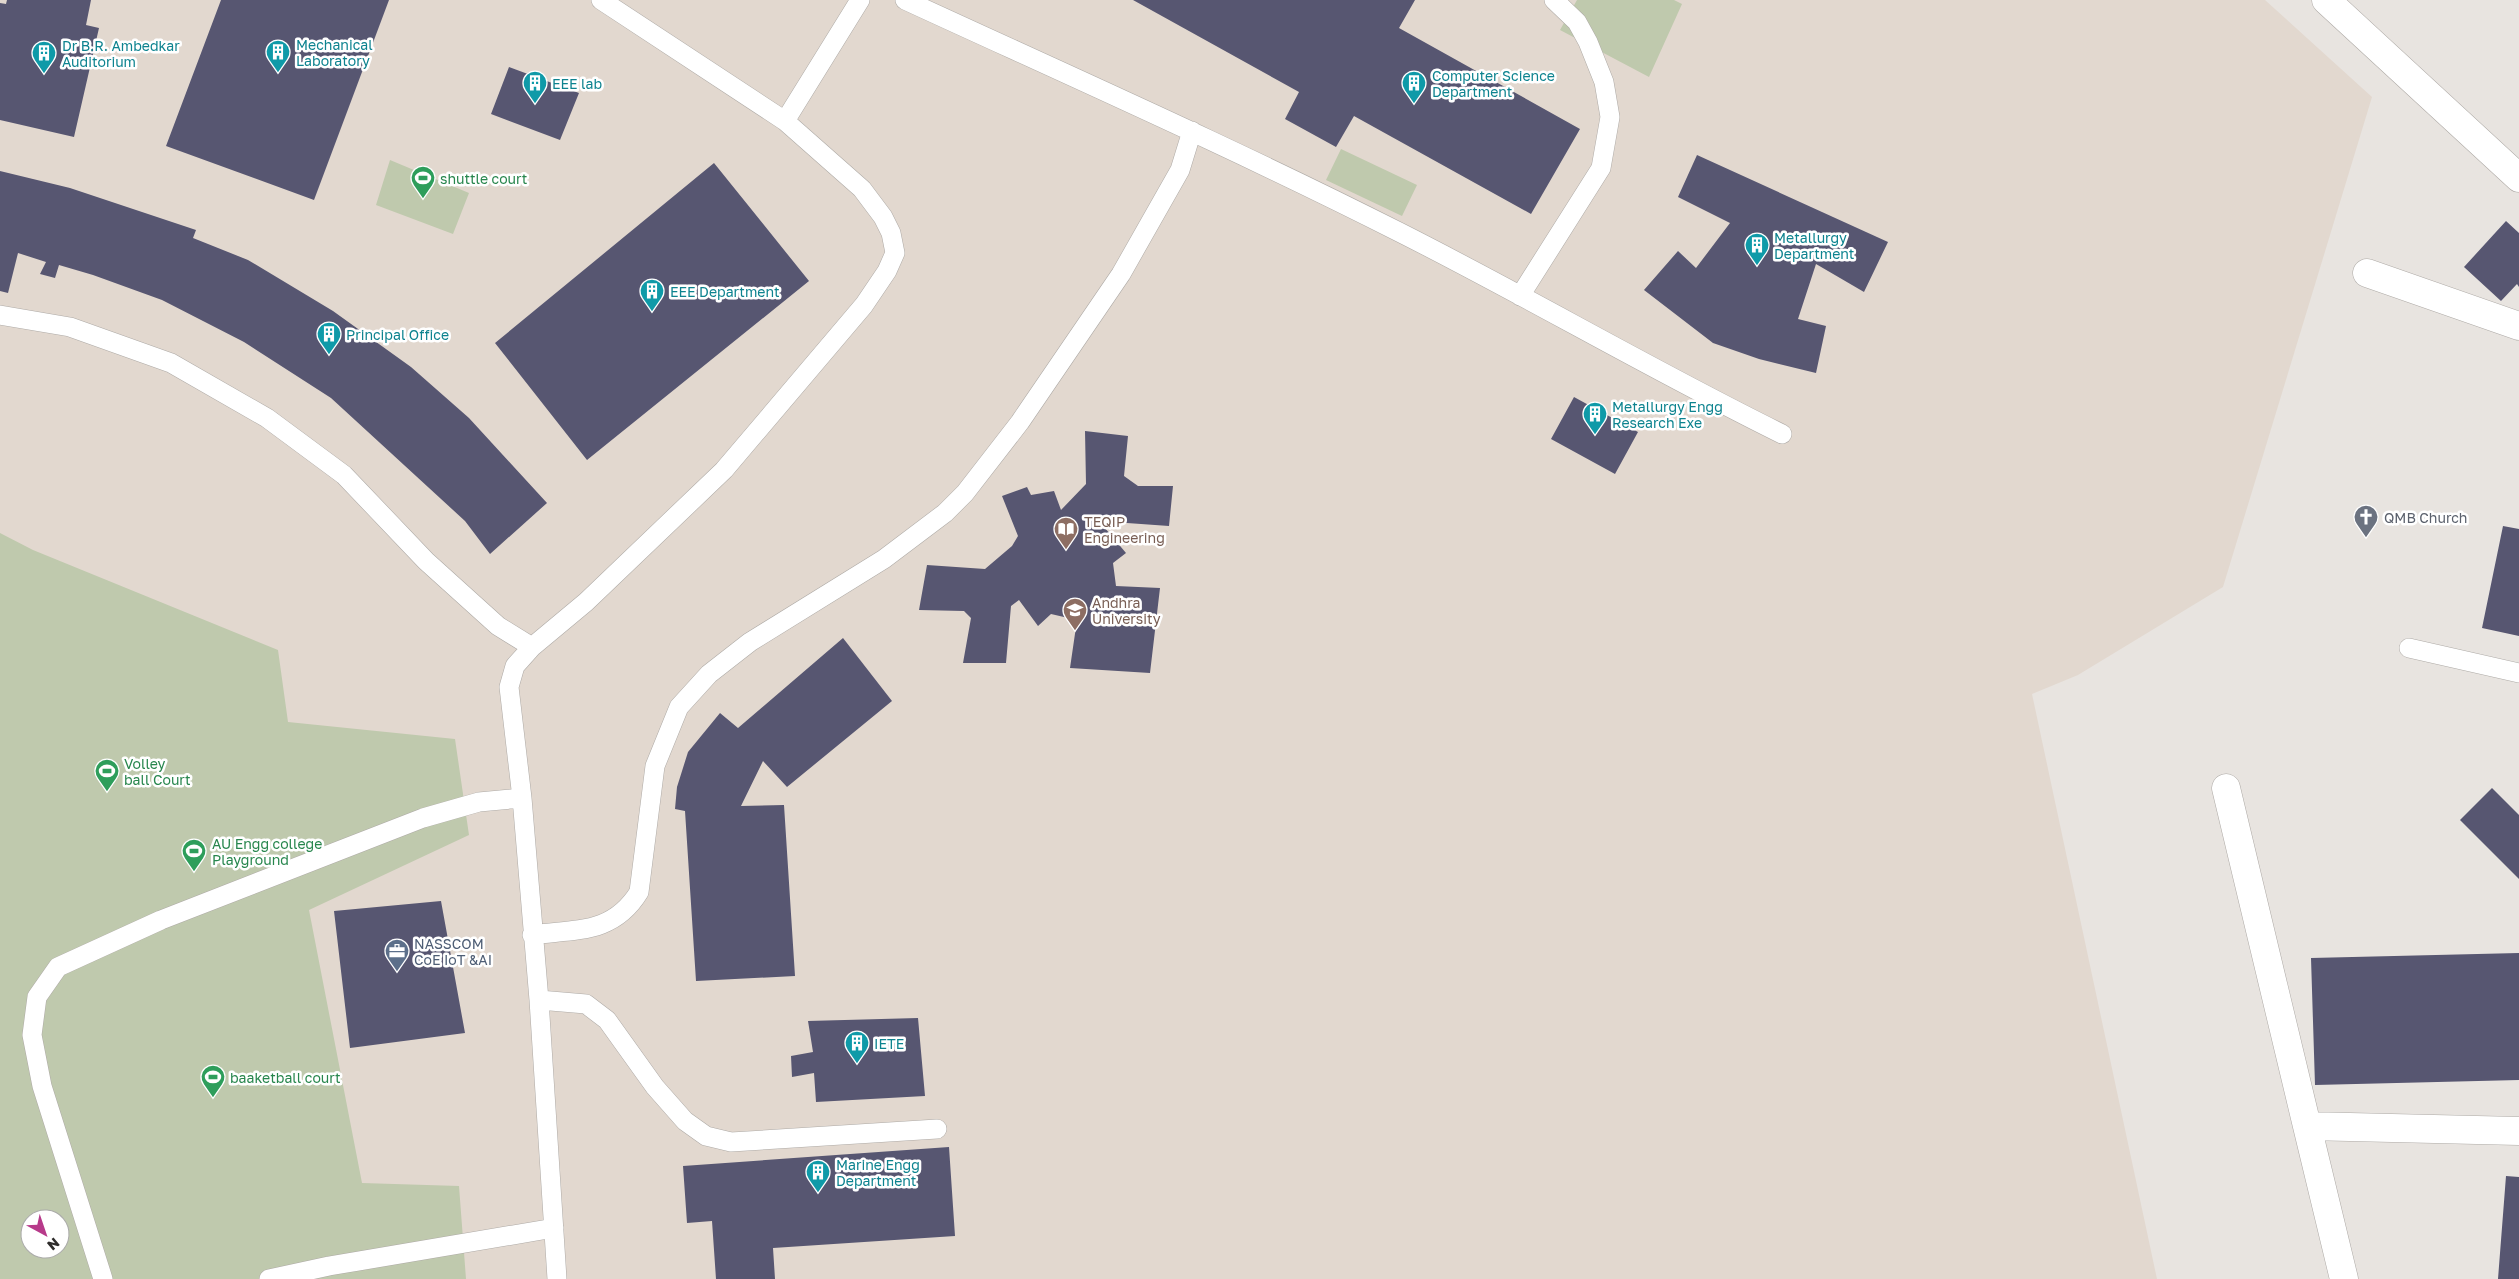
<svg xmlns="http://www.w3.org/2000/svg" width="2519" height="1279" font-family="'Golos Text',sans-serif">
<rect width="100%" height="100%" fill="#e8e4e0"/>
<path fill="#e2d8cf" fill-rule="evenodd" d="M0,0H2265L2372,97L2223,587L2078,675L2032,694L2157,1279H0ZM30,1219H60V1249H30Z"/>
<path fill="#bfc9ad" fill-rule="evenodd" d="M1577,0H1674L1682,4L1649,77L1560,30Z
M1341,149L1417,185L1402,216L1326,180Z
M390,160L469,193L453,234L376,205Z
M0,533L33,550L278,650L288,722L455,739L469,835L309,910L362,1183L459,1186L466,1279H0ZM30,1219H60V1249H30Z"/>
<path fill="#575671" d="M7,0H91L86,25L99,28L74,137L0,120V3L6,4Z
M221,0H389L314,200L166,146Z
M1133,0H1415L1399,28L1580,129L1531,214L1354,116L1336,147L1285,119L1299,92Z
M509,67L579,93L560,140L491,114Z
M1697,155L1888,242L1864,292L1816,264L1798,319L1826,326L1816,373L1759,359L1713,343L1644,290L1678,251L1696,268L1730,223L1678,197Z
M714,163L809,281L587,460L495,343Z
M0,171L70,188L196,230L193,238L248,260L333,311L411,367L469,418L547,503L490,554L465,521L331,398L244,342L162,300L93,275L59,265L55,278L40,274L46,262L18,253L8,293L0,291Z
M2506,221L2519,233V287L2517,284L2501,301L2464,267Z
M1574,397L1638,432L1615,474L1551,439Z
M1085,431L1128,436L1124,476L1138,486H1173L1169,526L1113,522L1105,528L1126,553L1113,563L1116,586L1160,588L1150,673L1070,668L1077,620L1051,614L1038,626L1019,600L1011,606L1006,663H963L971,618L964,611L919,610L927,565L985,569L1012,546L1018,536L1002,496L1027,487L1031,495L1054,491L1061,510L1086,484Z
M2503,526L2519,529V636L2482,628Z
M843,638L892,701L787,787L763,761L741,806L784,805L795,976L696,981L685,811L675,809L677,787L688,752L720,713L738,728Z
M2492,788L2519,815V879L2460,820Z
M441,901L465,1033L350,1048L334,911Z
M2519,953V1080L2315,1085L2311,958Z
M918,1018L925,1096L816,1102L814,1073L792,1077L791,1056L813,1052L808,1021Z
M949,1147L955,1236L773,1248L775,1279H716L712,1221L687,1223L683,1166Z
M2506,1176L2519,1177V1279H2498Z"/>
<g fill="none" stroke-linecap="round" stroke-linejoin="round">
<defs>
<path id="lane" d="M905,0C1070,76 1237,150 1399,232C1528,297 1652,370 1782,434
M785,121L860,0
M1520,296L1601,168L1610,117L1604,82L1588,42L1577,22L1554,0
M0,315L70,327L171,363L267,418L344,475L426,561L498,626L532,647
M2409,648L2519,673
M532,935C577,929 613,934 639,892L655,766L679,707L709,674L750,642L884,559L945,513L965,493L1020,422L1121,274L1180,170L1192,131
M539,1000L586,1004L607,1020L655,1087L685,1121L706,1136L731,1142L937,1129
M103,1279L42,1086L32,1035L37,997L58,967L161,920L423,818L479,802L522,798
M269,1279L329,1266L554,1228
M557,1279L539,1000L522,798L509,687L515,666L532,647L586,602L724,470L864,305L887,271L895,253L891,233L883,217L862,189L785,121L601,0"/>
<path id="street" d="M2326,0L2519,178
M2367,273L2519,326
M2226,788L2307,1126
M2344,1279L2307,1126L2519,1131"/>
</defs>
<use href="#lane" stroke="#aeaaa6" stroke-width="20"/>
<use href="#street" stroke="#aeaaa6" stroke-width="29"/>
<use href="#lane" stroke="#fff" stroke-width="19"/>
<use href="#street" stroke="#fff" stroke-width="28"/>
</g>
<defs>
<symbol id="building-pin" viewBox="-11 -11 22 30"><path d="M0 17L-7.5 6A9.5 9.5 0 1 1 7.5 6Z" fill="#0f9aa8" stroke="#fff"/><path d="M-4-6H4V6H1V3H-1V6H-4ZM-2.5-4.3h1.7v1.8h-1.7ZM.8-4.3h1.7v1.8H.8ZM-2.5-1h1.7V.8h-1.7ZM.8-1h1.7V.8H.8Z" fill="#fff"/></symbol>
<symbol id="stadium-pin" viewBox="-11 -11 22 30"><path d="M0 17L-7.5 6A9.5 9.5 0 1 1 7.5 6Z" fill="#2e9e5b" stroke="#fff"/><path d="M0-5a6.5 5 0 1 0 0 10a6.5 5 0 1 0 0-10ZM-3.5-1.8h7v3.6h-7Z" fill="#fff"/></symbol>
<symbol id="church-pin" viewBox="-11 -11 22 30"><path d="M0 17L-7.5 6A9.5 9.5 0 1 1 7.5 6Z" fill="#6b7280" stroke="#fff"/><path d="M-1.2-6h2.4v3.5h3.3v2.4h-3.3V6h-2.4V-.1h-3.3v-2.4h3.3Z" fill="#fff"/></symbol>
<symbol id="library-pin" viewBox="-11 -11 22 30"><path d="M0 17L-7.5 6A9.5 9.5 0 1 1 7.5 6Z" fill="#8d6e63" stroke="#fff"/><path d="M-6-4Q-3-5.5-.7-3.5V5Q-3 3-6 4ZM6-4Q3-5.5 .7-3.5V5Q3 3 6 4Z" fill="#fff"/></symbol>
<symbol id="university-pin" viewBox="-11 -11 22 30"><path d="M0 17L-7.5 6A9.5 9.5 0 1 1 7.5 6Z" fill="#8d6e63" stroke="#fff"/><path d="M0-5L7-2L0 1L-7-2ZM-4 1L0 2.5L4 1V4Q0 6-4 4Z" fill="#fff"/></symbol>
<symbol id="office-pin" viewBox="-11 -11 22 30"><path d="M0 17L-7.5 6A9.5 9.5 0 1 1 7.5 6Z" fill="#5c6f8a" stroke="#fff"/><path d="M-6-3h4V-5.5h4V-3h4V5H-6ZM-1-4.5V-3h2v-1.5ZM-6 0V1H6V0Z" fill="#fff"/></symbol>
</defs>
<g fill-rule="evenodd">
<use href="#building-pin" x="264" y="38" width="28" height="38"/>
<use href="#building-pin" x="30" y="39" width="28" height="38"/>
<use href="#building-pin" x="521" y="69" width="28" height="38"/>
<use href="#building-pin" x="1400" y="69" width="28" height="38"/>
<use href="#stadium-pin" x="409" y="164" width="28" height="38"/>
<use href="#building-pin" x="1743" y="231" width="28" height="38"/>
<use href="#building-pin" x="638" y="277" width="28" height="38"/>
<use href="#building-pin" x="315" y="320" width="28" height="38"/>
<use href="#building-pin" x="1581" y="400" width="28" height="38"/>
<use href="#church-pin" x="2352" y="503" width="28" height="38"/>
<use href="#library-pin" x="1052" y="515" width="28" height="38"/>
<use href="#university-pin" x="1061" y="596" width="28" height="38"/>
<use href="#stadium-pin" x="93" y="757" width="28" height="38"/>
<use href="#stadium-pin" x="180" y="837" width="28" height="38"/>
<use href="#office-pin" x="383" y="937" width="28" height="38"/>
<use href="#building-pin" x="843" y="1029" width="28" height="38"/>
<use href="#stadium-pin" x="199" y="1063" width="28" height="38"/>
<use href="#building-pin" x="804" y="1158" width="28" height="38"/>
</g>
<g text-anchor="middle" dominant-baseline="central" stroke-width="5" stroke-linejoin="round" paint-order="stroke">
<g font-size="14" fill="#0d838f" stroke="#fff" text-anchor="start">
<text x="296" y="44">Mechanical<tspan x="296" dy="16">Laboratory</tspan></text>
<text x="62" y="45">Dr B.R. Ambedkar<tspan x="62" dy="16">Auditorium</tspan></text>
<text x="1432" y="75">Computer Science<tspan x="1432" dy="16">Department</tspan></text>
<text x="552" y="83">EEE lab</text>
<text x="1774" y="237">Metallurgy<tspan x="1774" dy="16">Department</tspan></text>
<text x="670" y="291">EEE Department</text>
<text x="346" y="334">Principal Office</text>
<text x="1612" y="406">Metallurgy Engg<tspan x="1612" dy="16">Research Exe</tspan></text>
<text x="874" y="1043">IETE</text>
<text x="836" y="1164">Marine Engg<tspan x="836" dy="16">Department</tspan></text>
</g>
<g font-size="14" fill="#27864d" stroke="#fff" text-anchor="start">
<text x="440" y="178">shuttle court</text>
<text x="124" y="763">Volley<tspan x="124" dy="16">ball Court</tspan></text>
<text x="212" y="843">AU Engg college<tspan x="212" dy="16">Playground</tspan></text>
<text x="230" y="1077">baaketball court</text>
</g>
<g font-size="14" fill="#5b616d" stroke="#fff" text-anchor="start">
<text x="2384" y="517">QMB Church</text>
</g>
<g font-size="14" fill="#785e54" stroke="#fff" text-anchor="start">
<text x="1084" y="521">TEQIP<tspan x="1084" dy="16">Engineering</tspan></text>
<text x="1092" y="602">Andhra<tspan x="1092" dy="16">University</tspan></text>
</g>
<g font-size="14" fill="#4e5e75" stroke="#fff" text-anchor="start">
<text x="414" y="943">NASSCOM<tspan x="414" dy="16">CoE IoT &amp;AI</tspan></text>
</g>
</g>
<g transform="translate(45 1234) rotate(140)"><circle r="24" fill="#ffffff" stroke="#ababaa"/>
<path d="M0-4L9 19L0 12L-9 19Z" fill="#b73a8a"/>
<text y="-8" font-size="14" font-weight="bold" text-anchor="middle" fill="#2e2c2b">N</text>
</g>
</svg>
